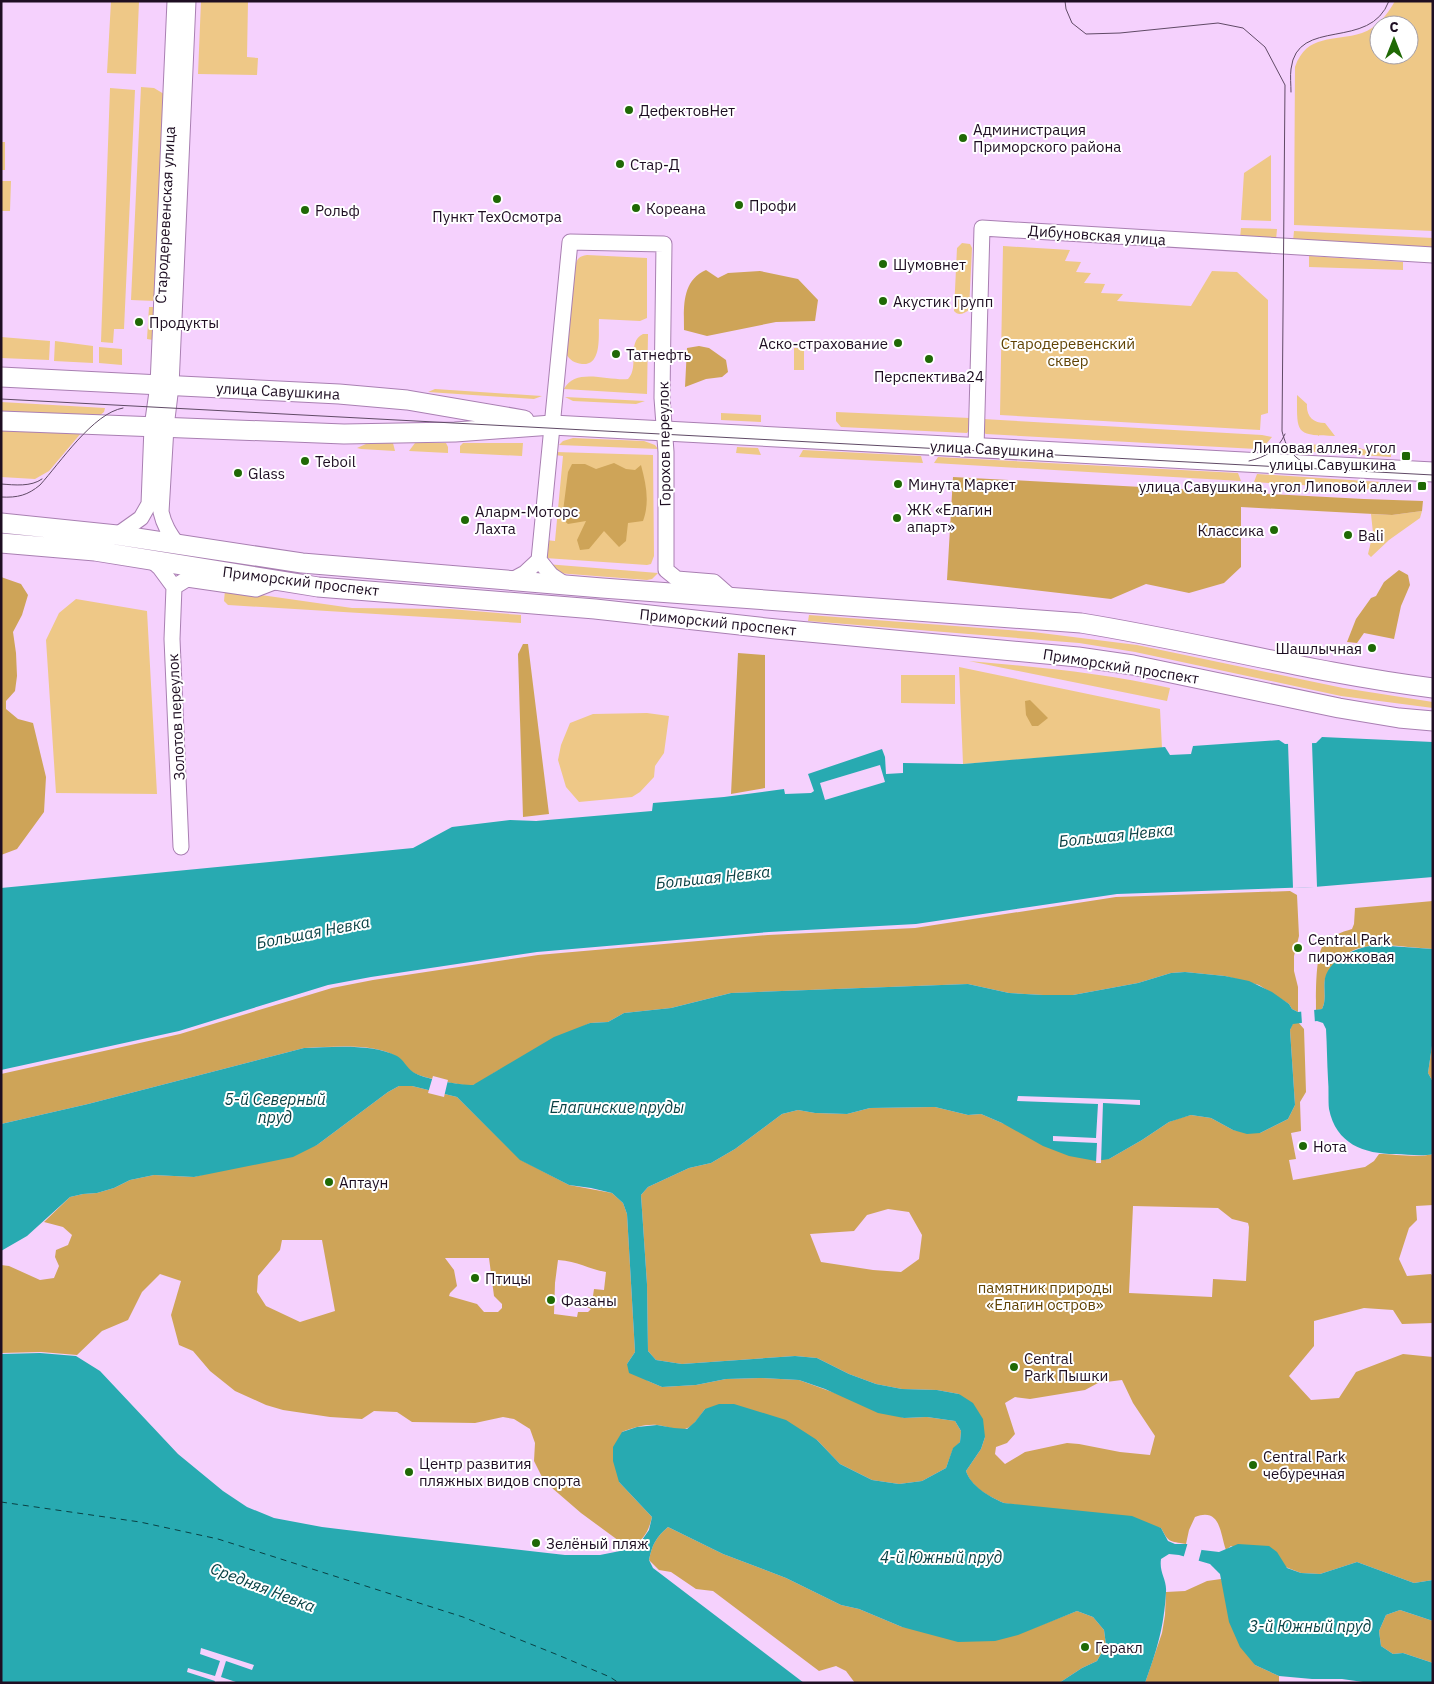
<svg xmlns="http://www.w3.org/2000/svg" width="1434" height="1684" font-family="'IBM Plex Sans',sans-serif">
<rect width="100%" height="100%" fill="#f5d1fd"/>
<path fill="#eec887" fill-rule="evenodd" d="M111,1H139L136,74L107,73Z
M201,1H248L247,57L258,58L257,75L198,74Z
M1395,1H1433V231L1294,225L1295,67C1307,33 1334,42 1362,33C1377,28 1387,15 1395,1ZM1379,25H1409V55H1379Z
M141,87L154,88L164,94L155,301L131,300Z
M110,88L135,90L124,329H114L113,343L101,342Z
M1,142H5V170H1Z
M1271,155V221L1241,220L1244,173Z
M1,181H11L10,211H1Z
M1241,228L1277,229L1276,240L1240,238Z
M1294,231L1433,238V249L1293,241Z
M962,243L970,244L972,248L969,310C964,314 958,316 954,311L957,248Z
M1003,246L1070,250L1065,261L1081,262L1076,272L1091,273L1084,283L1105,284L1101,293L1123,294L1117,301L1191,306L1212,271L1237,272L1268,300V413L1261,415L1260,430L1000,415Z
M587,255L647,258V318L640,321L599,319C598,333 603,366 582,364C574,363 570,360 566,354L575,266C577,259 579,256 587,255Z
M1309,256L1403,262V270L1309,267Z
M149,307H155L153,340L147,339Z
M643,334H648L647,394L564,389C575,367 608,381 628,379C640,367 626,342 643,334Z
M1,337L50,341L49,360L1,358Z
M55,341L93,346V363L54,361Z
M99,347L122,349V365L99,363Z
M794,348H804V370H794Z
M435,389L542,396L534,399L428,392Z
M1297,395L1307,404C1306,416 1313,423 1325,423L1335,436C1295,435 1297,434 1297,395Z
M565,397L645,401L636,404L573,401Z
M1,402L105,408L104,412L99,416L1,411Z
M836,412L970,418V429L967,433L841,427L836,421Z
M721,413L761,415V422L721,420Z
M983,419L1262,435L1272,437L1266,444L1256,449L986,434L984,433Z
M1,429L82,432L49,471L35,479L1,477Z
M573,438L644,441L655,445L658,449L559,445L563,441Z
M368,443H393L395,451L361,449L357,448Z
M415,443H446L448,447V453L409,451Z
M463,443H523L522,456L460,453V446Z
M1305,444L1355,447L1374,452H1391V457L1314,452Z
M737,447L758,448L761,455L736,453Z
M803,450L921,456L923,463L799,457Z
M556,452L653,455L654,556L651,564L647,565L545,558L546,540L555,541L563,456L555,455Z
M938,457L1238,473L1241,481L934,463Z
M1257,474L1396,483V491L1254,482Z
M1422,511L1420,518L1389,540L1371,557L1368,554L1373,533L1371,514L1392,515Z
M546,564L658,573L652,579L647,580L557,573Z
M225,590L352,608L450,609L521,615V623L228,605L224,601Z
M76,599L147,611L157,794L56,793L46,640L59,613Z
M809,615L1033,632L1137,645L1343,688L1433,702V708L1341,696L1135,652L1079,643L808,621Z
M969,661C1037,667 1104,673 1170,688L1167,701Z
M959,667L1160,709L1162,748L963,764Z
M901,675H955V704L901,703Z
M647,713L669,716L664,753L655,766L654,777L640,792L632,797L579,802L566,787L558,760L561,745L570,723L593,714Z"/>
<path fill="#cea458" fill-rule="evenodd" d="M706,270L718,278L728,273L760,271L798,279L818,300L815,321L776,322L707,336L684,330C684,308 681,281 706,270Z
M699,346L709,348L726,360L728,372L722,377L706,379L685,387L687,348Z
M614,463L626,469L635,470L641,465C646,484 650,502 643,521L628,523L626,541L619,547L604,531L589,549L580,550L577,540L586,521L568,524L562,519L568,472L572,464H585L596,469Z
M953,477L1364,499L1423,501L1422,511L1392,515L1241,507V567L1224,583L1189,593L1146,584L1111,599L947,580Z
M1399,570L1408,575L1410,585L1401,606L1394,639L1364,633L1357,643L1347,642L1356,619L1371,598L1376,596L1384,582Z
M1,577L21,584L28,595L22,615L13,632L16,653L17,676L15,691L6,701V709L18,719L33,723L46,777L44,812L17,849L1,855Z
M523,644H528L549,814L523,817L518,654Z
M738,653L765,655V788L731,794Z
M1030,700L1048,718L1038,726H1032L1026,715L1025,701Z
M1290,891L1297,895L1299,936L1294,956V971L1298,987V1012L1292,1009L1289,1004L1259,985L1225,976L1185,972L1171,973L1138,983L1073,995H1043L1009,993L968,984L731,993L671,1008L624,1013L608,1022L590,1023C559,1038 529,1054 499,1070C491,1074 481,1083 473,1085C465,1087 420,1077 414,1073C401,1065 403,1058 387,1052C362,1044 331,1047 304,1048L88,1104L1,1124V1074L180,1034L332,988L373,980L538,955L768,935L915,928L1116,897Z
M1433,901V949C1400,948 1362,936 1336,962C1332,966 1327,973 1325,979C1323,989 1327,999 1322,1009L1316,1010C1316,996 1315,954 1324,944C1332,935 1342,932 1352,929L1354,924L1355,908Z
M1298,1022L1304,1029L1306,1092L1300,1102L1301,1131L1291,1133L1296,1159L1289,1160L1293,1180L1365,1167L1374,1161L1379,1154C1395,1154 1418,1158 1433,1154V1205L1416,1206L1417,1220L1409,1228L1399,1259L1407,1276L1431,1274L1433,1277V1323L1402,1324L1393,1310L1364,1308L1314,1321V1346L1289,1376L1311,1400L1339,1398L1356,1372L1403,1354L1433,1357V1580L1414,1583L1357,1562L1320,1574L1301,1573L1231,1546L1226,1550C1220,1534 1221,1507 1195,1517L1189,1530L1186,1544C1169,1541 1169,1543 1161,1528L1004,1503C988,1496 971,1487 966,1471L981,1449L985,1437L959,1394L937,1390L902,1389L876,1384L849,1374L817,1358L795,1356L682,1364L656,1360L648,1351L647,1284L641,1195L648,1187L689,1168L711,1163L735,1149L782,1114L798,1110L815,1113L847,1114L870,1108L935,1107L968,1115L981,1114L1002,1123L1109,1159L1142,1140L1169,1122L1180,1118L1191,1115L1211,1118L1233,1130L1260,1133L1288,1119L1295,1105L1290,1030L1293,1023ZM1133,1206L1218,1208L1232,1219L1248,1223L1249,1227L1246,1281L1213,1279L1212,1297L1129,1293ZM888,1209L909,1212L922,1235L919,1259L901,1272L873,1270L821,1262L810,1234L854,1231L867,1215ZM1122,1380L1133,1403L1155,1436L1150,1455L1120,1452L1079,1444L1067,1443L1025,1452L1005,1464L995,1454L996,1447L1007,1443L1015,1434L1005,1403L1015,1397L1030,1399L1085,1390L1098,1383Z
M1433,1039V1082L1428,1073Z
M399,1086H412L457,1097L521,1160L569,1185L612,1193L623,1203L627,1214L635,1352L627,1364L648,1381L662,1387L696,1385L726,1379L761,1378L799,1380L904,1418L927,1417L955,1421L961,1431L960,1442L953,1449L946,1468L922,1481L899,1484L872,1480L840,1464L817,1440L705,1409C700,1415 694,1427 685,1429C676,1431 667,1426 657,1425C645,1424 633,1428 622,1432L619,1482L652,1517C648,1534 643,1539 630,1549L581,1513L544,1481L534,1461L535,1443L530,1429L514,1419L503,1417L475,1423L412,1422L397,1412L374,1411L362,1419L330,1417L283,1410L266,1405L235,1391L210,1371L193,1351L179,1345L171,1315L181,1281L160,1274L142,1292L128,1320L102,1331L77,1355L41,1352L1,1353V1265L9,1266L40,1280L54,1278L59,1266L55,1257L56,1250L68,1245L72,1235L63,1227L44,1222L70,1197L83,1194L97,1193L114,1188L130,1180L154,1175L194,1177L317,1145L388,1092ZM282,1240H322L335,1311L300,1322L266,1306L257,1292L258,1276L280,1250ZM445,1258H489L494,1296L502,1304V1308L498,1312H484L477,1304L449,1296L450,1293L457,1286L454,1270ZM558,1260C578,1261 588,1269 606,1272L604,1290L594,1289L593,1296L587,1307L591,1309L588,1312H578L577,1317L554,1314L555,1283Z
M668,1527L723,1554L786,1578L841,1605L859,1609L902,1627L1018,1634L1077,1611L1093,1617L1104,1630L1106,1645L1097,1661L1082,1668L1059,1683H855L846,1671L836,1666L819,1671L713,1591L696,1589L671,1572L659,1570L649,1560C652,1545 656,1537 668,1527Z
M1221,1579L1255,1665L1279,1676V1683H1145L1162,1633L1165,1615L1166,1592L1185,1591L1207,1581Z
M1400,1610L1433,1621V1663L1403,1653L1393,1654L1381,1646L1379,1631L1386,1615Z"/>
<path fill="#28aab1" d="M1322,737L1433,742V877L1314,887L1117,894L916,924L769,932L537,952L371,977L328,985L179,1031L1,1070V888L413,848L452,827L510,820L536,821L652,811L653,803L724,797L784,789L785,794L811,793L814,791L808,774L882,749L885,757L886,774L903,773V763L963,764L1165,747L1170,755L1191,754L1193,746L1279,740L1285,744L1316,743Z
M1375,945L1433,949V1039L1428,1073L1433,1082V1154C1420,1157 1408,1154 1395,1154C1364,1154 1336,1144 1329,1109C1328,1100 1329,1089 1328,1079C1327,1062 1327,1046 1326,1029L1323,1023L1317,1021L1293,1024L1290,1030L1295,1105L1288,1119L1260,1133L1247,1134L1233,1130L1211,1118L1191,1115L1169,1122L1142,1140L1109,1159L1096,1161L1069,1156L1043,1146L1002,1123L981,1114L968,1115L935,1107L870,1108L847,1114L815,1113L798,1110L782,1114L735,1149L711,1163L689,1168L648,1187L641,1195L647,1284L648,1351L656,1360L682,1364L795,1356L817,1358L849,1374L876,1384L902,1389L937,1390L959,1394L973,1403L983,1419L985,1437L981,1449L966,1471C971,1486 988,1496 1004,1503L1132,1516L1161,1528L1168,1541L1175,1544H1187L1202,1550L1219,1552L1238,1544L1269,1546L1277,1552L1287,1568L1301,1573L1320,1574L1357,1562L1414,1583L1433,1580V1621L1400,1610L1386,1615L1379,1631L1381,1646L1393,1654L1403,1653L1433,1663V1683H1370L1342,1679H1312L1279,1676L1255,1665L1240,1647L1229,1622L1220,1574L1210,1564L1179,1555L1169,1554L1161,1559C1159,1573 1167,1579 1166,1592C1164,1627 1157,1650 1145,1683H1059L1082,1668L1097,1661L1106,1645L1104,1630L1093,1617L1077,1611L1018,1635L995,1641L958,1642L902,1627L859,1609L841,1605L786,1578L723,1554L668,1527C656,1537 652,1545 649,1560L653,1568L804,1683H1V1354L40,1353L76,1356L100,1371L178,1454L223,1491L247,1507L274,1518L322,1527L396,1536L565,1555H600L630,1549L642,1540L649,1530L652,1517L619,1482L613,1461V1447L622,1432L637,1427L657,1425L674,1428L687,1429L695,1422L705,1409L719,1404H734L786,1420L817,1440L840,1464L872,1480L899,1484L922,1481L946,1468L953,1448L960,1442L961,1431L955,1421L927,1417L904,1418L878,1413L825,1389L799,1380L761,1378L726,1379L696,1385L662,1387L629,1373L627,1364L635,1352L627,1214L623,1203L612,1193L591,1188L569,1185L520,1160L457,1097L412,1086H399L388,1092L317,1145L293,1157L194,1177L154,1175L130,1180L114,1188L97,1193L83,1194L70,1197L27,1236L1,1251V1124L88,1104L304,1048C331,1047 372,1043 397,1056C403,1059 407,1068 413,1072C422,1079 461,1085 473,1085L554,1037L590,1023L608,1022L624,1013L671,1008L731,993L968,984L1009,993L1043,995H1073L1138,983L1171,973L1185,972L1225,976L1249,981L1272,992L1289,1004L1292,1009L1298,1012L1322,1009C1327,999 1323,989 1325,978C1331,957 1356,948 1375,945Z"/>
<path fill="#f5d1fd" d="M1288,743H1312L1317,887L1293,888Z
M880,765L885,782L825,800L820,783Z
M1314,1008L1315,1023L1302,1024L1301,1009Z
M433,1076L448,1080L444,1097L428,1093Z
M1018,1096L1140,1100V1105L1103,1103L1101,1163H1096L1097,1143L1053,1141V1136L1096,1138L1098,1104L1017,1101Z
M1188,1542L1202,1548L1198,1563L1183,1559Z
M201,1648L254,1665L252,1670L226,1661L221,1677L239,1683H214L215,1681L187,1672L188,1668L215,1676L220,1661L200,1654Z"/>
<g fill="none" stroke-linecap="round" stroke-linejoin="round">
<path stroke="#094144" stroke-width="1" stroke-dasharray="6 5" stroke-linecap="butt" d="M1,1502L140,1522L218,1539L463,1617L558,1655L610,1677L619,1683"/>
<defs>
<path id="minor" d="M976,448L982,228L1433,255
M117,535L141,518L149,504L152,427L158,385L175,1
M177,544C169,533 164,525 161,512L166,427L171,386L188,1
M151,560L160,568L174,587L187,579L256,589L279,580
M539,560L551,575L566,585
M512,580L525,573L539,560L570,242L664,244L662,398L666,452V570L677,579L714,582L731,597
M174,587L172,639L181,847"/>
<path id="major" d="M1,377L339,394L407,400L524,420
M1,421L344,434L455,432L552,425L1433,472
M1,523L117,535L302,563L602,588L1081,623C1199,642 1314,673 1433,688
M1,543L95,551L318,587L595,609L776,629L1078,657L1133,665L1339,708L1399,718L1433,721"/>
</defs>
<use href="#minor" stroke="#a97fb2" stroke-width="17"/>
<use href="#major" stroke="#a97fb2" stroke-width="21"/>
<use href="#minor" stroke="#fff" stroke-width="15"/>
<use href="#major" stroke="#fff" stroke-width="19"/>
<path stroke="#604a66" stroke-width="1" d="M1065,1L1066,9L1072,23L1086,34L1120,33L1218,23L1243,28L1265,47L1285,85L1282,431C1287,452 1294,457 1312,468
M1291,92C1291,85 1290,76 1291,69C1297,16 1370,52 1389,1
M1,399L1433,475
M1249,461C1266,457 1278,450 1285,434
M1,484C15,485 31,487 42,479
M1,497C18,498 28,495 40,485C60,463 93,413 123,408"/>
</g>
<g fill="#1f6905" stroke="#fff" stroke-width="2">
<circle cx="629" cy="110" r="5"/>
<circle cx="963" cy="138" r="5"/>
<circle cx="620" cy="164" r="5"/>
<circle cx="497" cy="199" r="5"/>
<circle cx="739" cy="205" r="5"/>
<circle cx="636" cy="208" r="5"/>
<circle cx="305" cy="210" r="5"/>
<circle cx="883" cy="264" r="5"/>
<circle cx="883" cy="301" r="5"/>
<circle cx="139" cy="322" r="5"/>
<circle cx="898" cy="343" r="5"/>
<circle cx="616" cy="354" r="5"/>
<circle cx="929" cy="359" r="5"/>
<rect x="1401" y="451" width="10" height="10" rx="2.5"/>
<circle cx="305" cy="461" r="5"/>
<circle cx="238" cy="473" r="5"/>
<circle cx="898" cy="484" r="5"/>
<rect x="1417" y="481" width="10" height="10" rx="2.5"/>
<circle cx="897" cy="518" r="5"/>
<circle cx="465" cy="520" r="5"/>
<circle cx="1274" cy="530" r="5"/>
<circle cx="1348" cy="535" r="5"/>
<circle cx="1372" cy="648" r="5"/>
<circle cx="1298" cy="948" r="5"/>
<circle cx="1303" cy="1146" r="5"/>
<circle cx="329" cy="1182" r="5"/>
<circle cx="475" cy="1278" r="5"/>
<circle cx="551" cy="1300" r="5"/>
<circle cx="1014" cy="1367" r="5"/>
<circle cx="1253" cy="1465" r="5"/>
<circle cx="409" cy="1472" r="5"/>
<circle cx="536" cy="1543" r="5"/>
<circle cx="1085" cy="1647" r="5"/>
</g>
<g text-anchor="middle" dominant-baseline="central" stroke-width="4" stroke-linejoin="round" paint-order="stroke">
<g font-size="15" fill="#1e0e22" stroke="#fff" text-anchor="start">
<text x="639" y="110">ДефектовНет</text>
<text x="973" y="129">Администрация<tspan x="973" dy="17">Приморского района</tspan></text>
<text x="630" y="164">Стар-Д</text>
<text x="749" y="205">Профи</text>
<text x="646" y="208">Кореана</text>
<text x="315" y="210">Рольф</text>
<text x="497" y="216" text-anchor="middle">Пункт ТехОсмотра</text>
<text x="893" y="264">Шумовнет</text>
<text x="893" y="301">Акустик Групп</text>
<text x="149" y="322">Продукты</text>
<text x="888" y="343" text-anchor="end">Аско-страхование</text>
<text x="626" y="354">Татнефть</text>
<text x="929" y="376" text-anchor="middle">Перспектива24</text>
<text x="1396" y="447" text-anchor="end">Липовая аллея, угол<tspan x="1396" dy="17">улицы Савушкина</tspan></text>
<text x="315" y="461">Teboil</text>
<text x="248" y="473">Glass</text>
<text x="908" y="484">Минута Маркет</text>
<text x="1412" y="486" text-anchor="end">улица Савушкина, угол Липовой аллеи</text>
<text x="907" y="509">ЖК «Елагин<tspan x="907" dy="17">апарт»</tspan></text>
<text x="475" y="511">Аларм-Моторс<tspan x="475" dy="17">Лахта</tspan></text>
<text x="1264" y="530" text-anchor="end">Классика</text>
<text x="1358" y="535">Bali</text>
<text x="1362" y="648" text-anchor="end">Шашлычная</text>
<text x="1308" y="939">Central Park<tspan x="1308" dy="17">пирожковая</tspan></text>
<text x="1313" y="1146">Нота</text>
<text x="339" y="1182">Аптаун</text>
<text x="485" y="1278">Птицы</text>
<text x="561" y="1300">Фазаны</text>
<text x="1024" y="1358">Central<tspan x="1024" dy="17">Park Пышки</tspan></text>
<text x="1263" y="1456">Central Park<tspan x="1263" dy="17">чебуречная</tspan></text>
<text x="419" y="1463">Центр развития<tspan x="419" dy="17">пляжных видов спорта</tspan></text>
<text x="546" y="1543">Зелёный пляж</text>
<text x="1095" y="1647">Геракл</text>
</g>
<g font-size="15" fill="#1e0e22" stroke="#fff">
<text transform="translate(165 215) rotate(-87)">Стародеревенская улица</text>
<text transform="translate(1097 235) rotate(4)">Дибуновская улица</text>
<text transform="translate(278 391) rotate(3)">улица Савушкина</text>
<text transform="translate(664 444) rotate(-91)">Горохов переулок</text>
<text transform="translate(992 449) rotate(3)">улица Савушкина</text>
<text transform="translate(301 581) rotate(7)">Приморский проспект</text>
<text transform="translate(718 622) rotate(6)">Приморский проспект</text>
<text transform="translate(1121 666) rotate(9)">Приморский проспект</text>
<text transform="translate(176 717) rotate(-93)">Золотов переулок</text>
</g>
<g font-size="15" fill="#604304" stroke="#fff">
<text x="1068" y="343">Стародеревенский<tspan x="1068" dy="17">сквер</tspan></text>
<text x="1045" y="1287">памятник природы<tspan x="1045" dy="17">«Елагин остров»</tspan></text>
</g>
<g font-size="16" font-style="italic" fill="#094144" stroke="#fff">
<text transform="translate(1116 835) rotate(-6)">Большая Невка</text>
<text transform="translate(713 877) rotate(-6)">Большая Невка</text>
<text transform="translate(313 932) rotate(-11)">Большая Невка</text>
<text x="275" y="1099">5-й Северный<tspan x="275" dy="18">пруд</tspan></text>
<text x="617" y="1107">Елагинские пруды</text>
<text x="941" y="1557">4-й Южный пруд</text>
<text transform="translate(263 1587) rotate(21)">Средняя Невка</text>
<text x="1310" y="1626">3-й Южный пруд</text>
</g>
</g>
<rect width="1434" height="1684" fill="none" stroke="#1e0e22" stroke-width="5"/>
<g transform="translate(1394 40)"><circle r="24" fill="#ffffff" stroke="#a59fa7"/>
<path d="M0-4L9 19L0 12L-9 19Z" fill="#1f6905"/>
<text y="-8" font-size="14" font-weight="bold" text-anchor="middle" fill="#1e0e22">С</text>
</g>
</svg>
